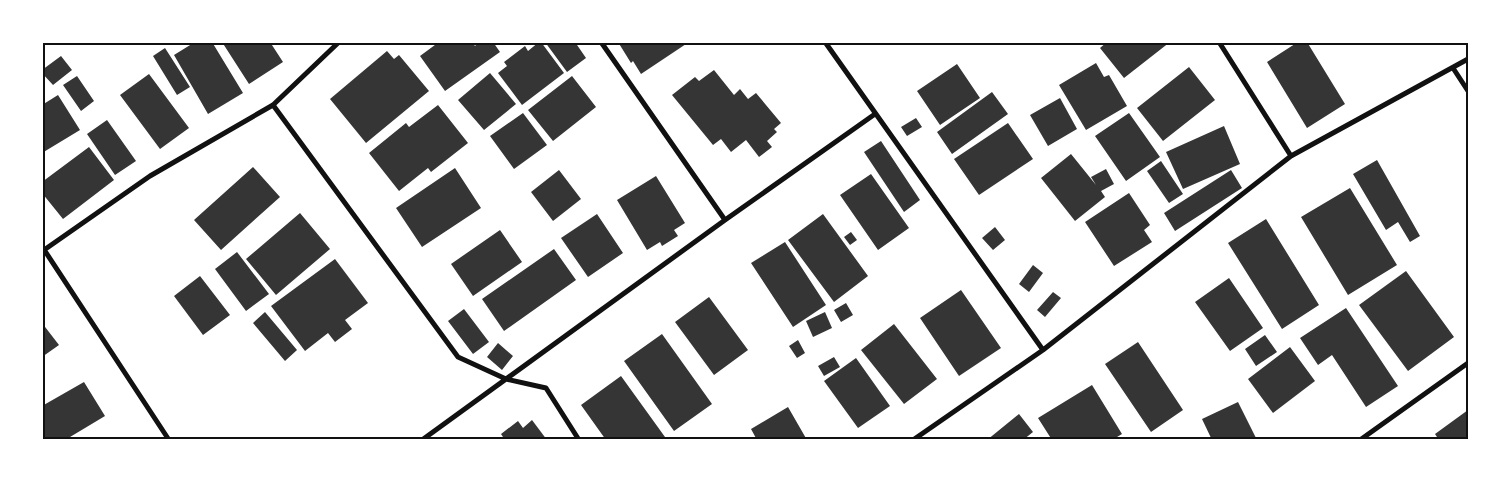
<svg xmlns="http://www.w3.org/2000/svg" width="1511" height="482" font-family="'DejaVu Sans',sans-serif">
<rect width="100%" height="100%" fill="#fff"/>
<path fill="#353535" d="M195,42H212L243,93L208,114L174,55Z
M222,42H270L283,62L249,84Z
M439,42H472L475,46L479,42H493L500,52L445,91L420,56Z
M539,42H541L564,73L522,105L498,73L507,66L504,62L525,46L528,51Z
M545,42H575L586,58L567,72Z
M618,42H689L641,74L633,61L631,63Z
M1107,42H1170L1124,78L1100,48Z
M1298,42H1307L1345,104L1307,128L1267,62Z
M165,48L190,87L177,95L153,56Z
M387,51L394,59L399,55L429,91L366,143L330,99Z
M61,56L72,70L53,85L42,73V70Z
M1096,63L1104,77L1109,75L1127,106L1086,130L1059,85Z
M957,64L980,98L940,125L917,91Z
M1189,67L1215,100L1163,141L1137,108Z
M714,70L734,95L740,89L748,99L756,93L781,123L774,129L777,132L767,141L772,147L759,157L746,140L731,152L721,139L713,145L672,95L695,77L699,81Z
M490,73L516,104L484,130L458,100Z
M149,74L189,128L160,149L120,95Z
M77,76L94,101L81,111L63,85Z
M572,76L596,107L553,141L528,110Z
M992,92L1008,114L952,154L937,132Z
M58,95L80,130L42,153V105Z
M1060,98L1077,129L1048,146L1030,115Z
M438,105L468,143L431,172L428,168L399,191L369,153L406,123L409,127Z
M523,113L547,145L514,169L490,136Z
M1129,113L1160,157L1126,181L1095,136Z
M916,118L922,127L907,136L901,127Z
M107,120L136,161L115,175L87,134Z
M1008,123L1033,159L979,195L954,159Z
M1224,126L1240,164L1183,189L1166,152Z
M881,141L920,200L904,212L864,152Z
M89,147L114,180L63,219L42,193V182Z
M1071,154L1096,185L1091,177L1106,169L1114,184L1101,191L1105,197L1075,221L1041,178Z
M1377,160L1420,236L1410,242L1398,222L1386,230L1353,174Z
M1161,161L1183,194L1169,203L1147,171Z
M253,167L280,197L221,250L194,220Z
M455,168L481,208L422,247L396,208Z
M559,170L581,199L553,221L531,192Z
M1231,170L1242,188L1175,231L1164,213Z
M871,174L909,228L878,250L840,195Z
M656,176L685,223L674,230L678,236L662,246L660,242L647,250L617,200Z
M1350,188L1397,265L1348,295L1301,217Z
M1129,193L1150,225L1144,230L1152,242L1114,266L1085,222Z
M300,213L330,249L276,295L246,259Z
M597,214L623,253L588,277L561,238Z
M823,214L868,276L834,302L788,240Z
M1266,219L1319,305L1282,329L1228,243Z
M995,227L1005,240L993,250L982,238Z
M500,230L522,262L473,296L451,264Z
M851,232L857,240L850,245L844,237Z
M785,242L826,305L793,327L751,263Z
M554,249L576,280L504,331L482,299Z
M237,252L269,294L246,311L215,269Z
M335,259L368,303L345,320L352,329L335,342L328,333L305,351L271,306Z
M1033,265L1043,273L1029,292L1019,284Z
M1406,271L1454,337L1408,371L1359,305Z
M200,276L230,315L203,335L174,296Z
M1229,278L1263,328L1230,351L1195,302Z
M961,290L1001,348L959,376L920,318Z
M1053,292L1061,298L1045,317L1037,310Z
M709,297L748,350L714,375L675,322Z
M846,303L853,315L841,322L834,310Z
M1346,308L1398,386L1366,407L1332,355L1318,365L1300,338Z
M464,309L489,342L473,354L448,321Z
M265,312L297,350L285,361L253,323Z
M825,312L832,328L813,337L806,321Z
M42,323L59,345L42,357Z
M894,324L937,379L904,404L861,350Z
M662,334L712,404L674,431L624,361Z
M1265,335L1277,352L1256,366L1245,349Z
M798,340L805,353L797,358L789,346Z
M1138,342L1183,410L1151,432L1105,364Z
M498,343L513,356L502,370L487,357Z
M1290,347L1315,381L1273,413L1248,379Z
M834,357L840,367L824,376L818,366Z
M856,358L890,406L858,428L824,381Z
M621,376L665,437L662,440H606L581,405Z
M84,382L105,416L65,440H42V406Z
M1092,385L1122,434L1112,440H1052L1038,418Z
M1238,402L1257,440H1212L1202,419Z
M788,407L807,440H757L751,429Z
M1468,410V440H1439L1435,434Z
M1019,414L1033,432L1023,440H987Z
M532,420L547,440H505L501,434L518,421L523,428Z"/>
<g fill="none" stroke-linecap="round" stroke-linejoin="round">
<path stroke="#111" stroke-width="5" d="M601,42L725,220
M825,42L1043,350
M1219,42L1291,156
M1453,68L1468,91
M273,105L458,357L506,379L546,388L579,440
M43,248L169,440
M44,250L150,176L273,105L339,42
M422,440L725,220L875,114
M913,440L1043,350L1291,156L1468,59
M1360,440L1468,363"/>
</g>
<rect width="1511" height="482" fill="none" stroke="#ffffff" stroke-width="88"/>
<rect x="44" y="44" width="1423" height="394" fill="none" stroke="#111" stroke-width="2"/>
</svg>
